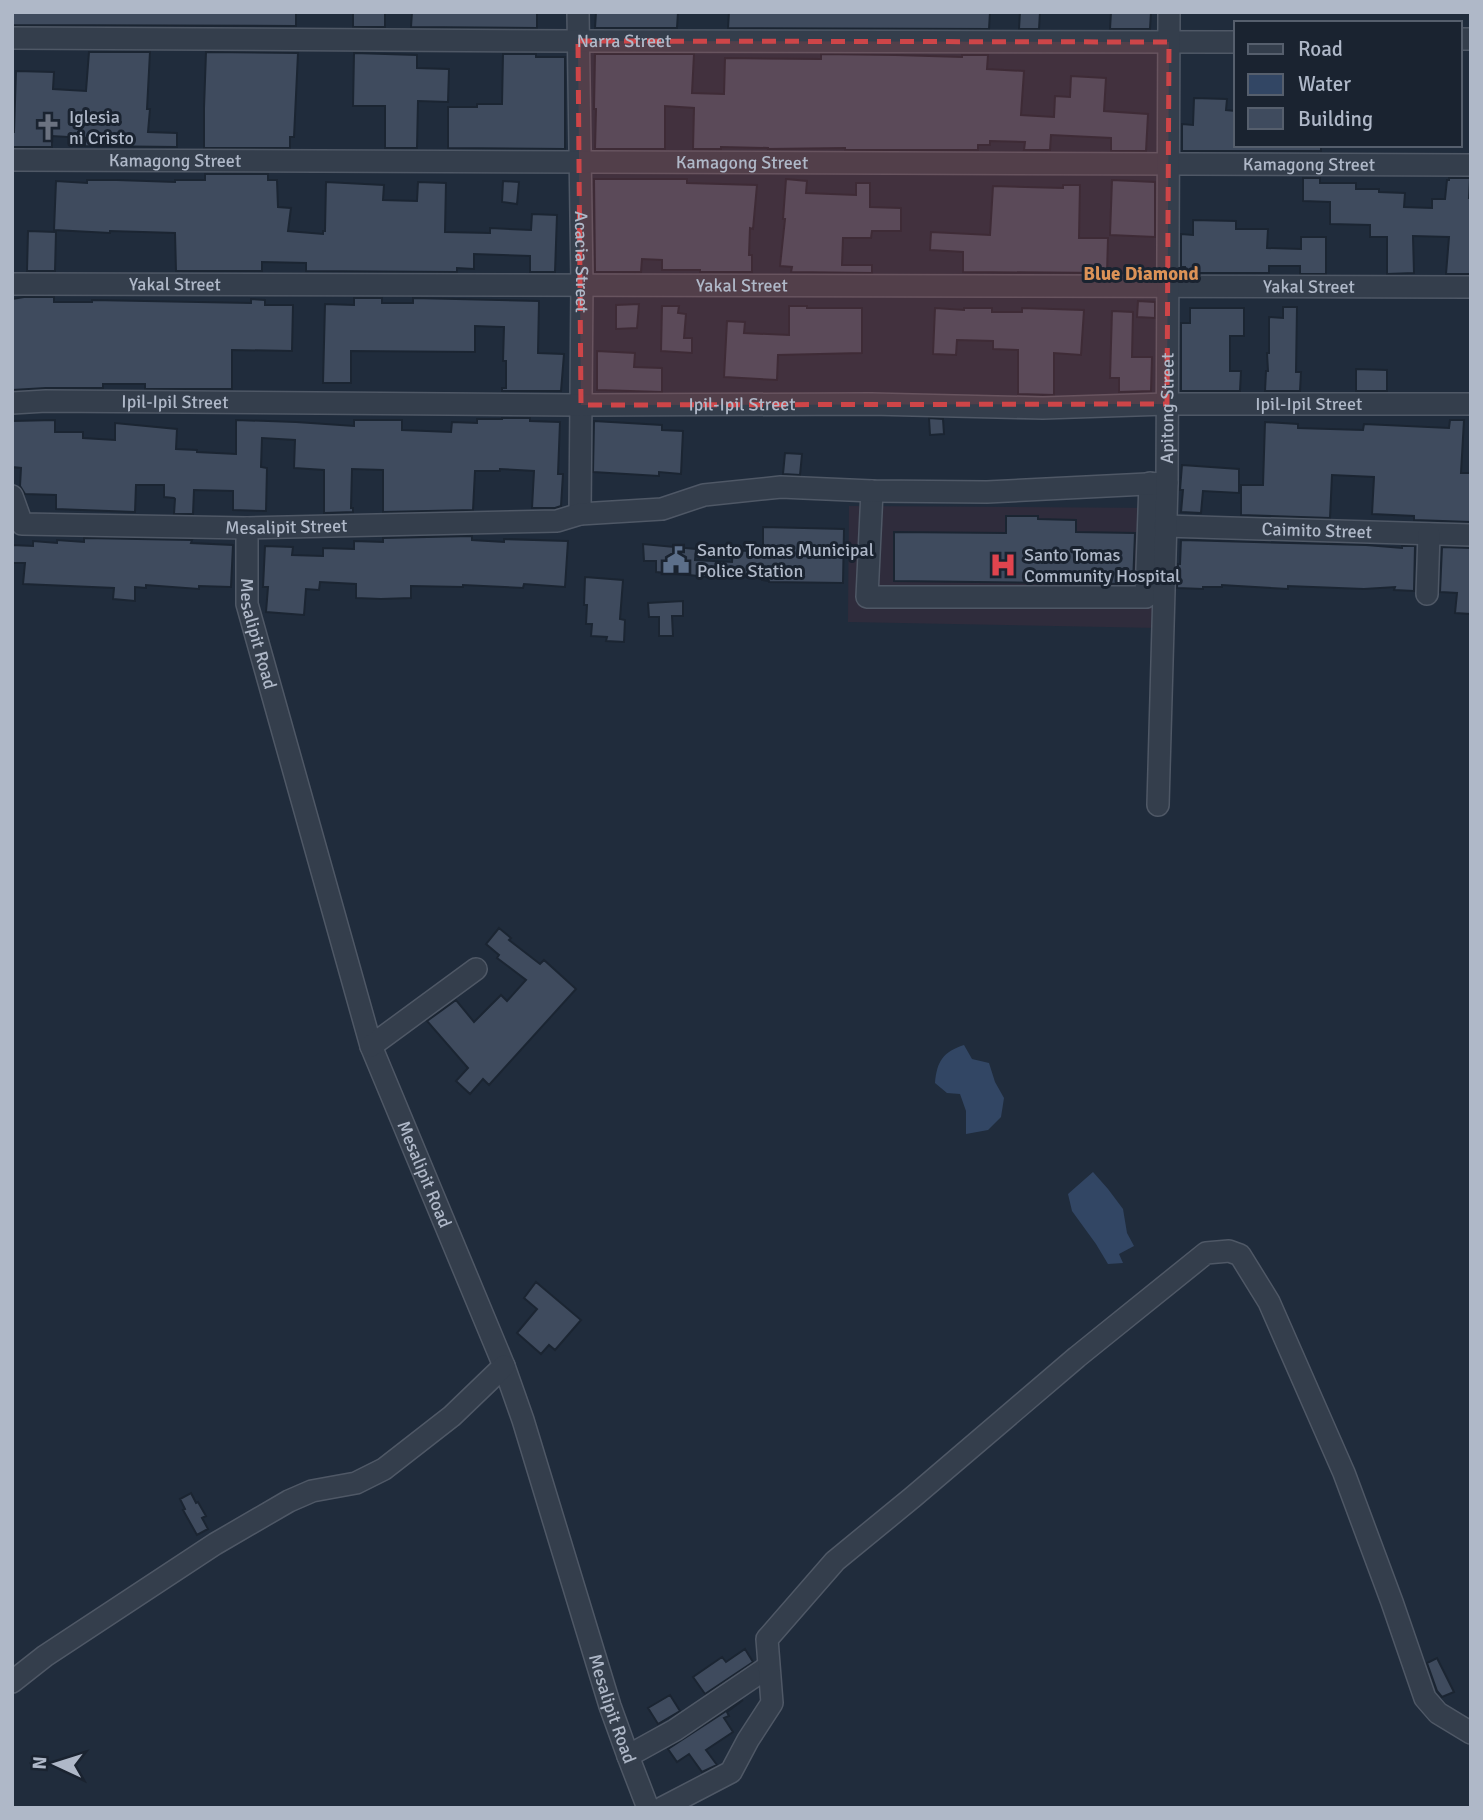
<svg xmlns="http://www.w3.org/2000/svg" width="1483" height="1820" font-family="Signika,sans-serif">
<rect width="100%" height="100%" fill="#202c3c"/>
<path fill="#2f2c3c" d="M849,506L1159,508L1158,628L848,622Z"/>
<path fill="#324664" d="M964,1045L972,1059L989,1063L995,1082L1004,1098L1001,1117L988,1130L966,1134V1111L960,1094L947,1093L935,1083C937,1061 943,1052 964,1045Z
M1093,1172L1108,1189L1123,1209L1127,1233L1134,1246L1119,1254L1123,1263L1108,1264L1096,1244L1072,1211L1068,1194Z"/>
<path fill="#3f4b5e" stroke="#1b2532" stroke-width="2" d="M12,12H296V26L12,25Z
M353,12H385V27H353Z
M412,12H537V28L411,27Z
M596,12H678L677,28H595Z
M729,12H990L989,29L728,28Z
M1020,12H1040L1039,29H1019Z
M1111,12H1151L1150,29H1110Z
M89,52H150L147,109H150L148,132L177,133V147L85,146V138L52,136V147H12V132H14L16,71L54,72L53,89L86,91Z
M206,52L298,53L294,137H290V148H204V108Z
M354,53L417,55V68L449,69L448,102L418,101L417,148H385V106H353Z
M503,54H536V57H565V149L448,148V107H477V104H502Z
M595,54H694L692,93L724,94L725,58L821,59V54L896,55L962,57V55H988L987,69L1024,71L1021,115L1054,117L1055,96L1070,97L1071,76L1106,78L1104,111L1148,114L1146,151H1111V138L1051,135L1050,150H1024L1025,142L990,141V145H978V150H845V148L768,149V148L721,147V149H693L694,108L665,106V149H595L596,109H594Z
M1194,98L1227,99L1226,110L1236,111V145H1321V151H1182V124L1193,125Z
M205,174H268V180H277L278,207L291,208L288,231L323,234V231H325L326,182L384,185L383,200L417,201L418,182L446,183L445,232L490,233V228L531,230L532,214L557,215L555,272H530V256L474,254V269L457,268V272L306,271V263L262,262V271H176L175,233L110,231V233L54,230L56,181L87,183V180H117L175,182V180H205Z
M1303,178H1320V183H1356V189H1379V192L1405,193L1404,207L1432,208V199H1445L1447,180H1449V178H1470L1469,198H1471V274H1446L1449,237L1413,236L1414,273L1387,274V237H1370V225L1330,224V202L1303,201Z
M594,179H687V183L757,185L753,229L750,228L749,255H752V272H700V270H662V260L642,259L641,272H595Z
M786,179L807,181L806,193L856,195V183H870V207L901,208V231H872L871,238H843L842,265H872V273L791,272L792,267L780,266L785,219H783Z
M1112,180L1155,182V237L1110,235Z
M503,181L519,182L517,204L502,202Z
M1063,185H1080L1079,238H1108L1107,273L963,272V252L930,250L931,232L990,235L993,186L1063,188Z
M1193,220L1236,221V229H1268L1267,248L1301,249V237H1326V274H1300V266H1269V273H1185V267H1181V234L1193,235Z
M28,231L56,232L55,271H27Z
M24,297H54V302H92V300L251,303V299L265,300V305H293L292,351L232,350V389H145V384H103V388H46L12,390V299Z
M354,298H382V303H413V298L539,301L538,353L564,354L561,391H502V388H506V361H503L504,327H503L475,326V352L351,351V383H323L325,304L354,305Z
M1138,301L1155,302V318L1137,317Z
M639,304L637,328L616,329V305Z
M662,306H679L678,313L686,314L684,338H692V353L661,351Z
M789,306H807V308H862V353L778,355L777,380L724,377L727,321L745,322L744,333L789,335Z
M1283,307H1297L1296,372H1301L1300,391H1265L1266,371H1268L1267,353H1269V317L1283,318Z
M935,308L964,310V308H992V312H1022V308L1084,310L1081,355L1054,353V395L1018,394V350L993,349V341L957,340L956,355L933,354Z
M1190,308H1244V336H1230V371H1241L1240,391H1181V323H1190Z
M1112,311L1133,312L1132,357H1152L1151,391L1119,392V378H1110Z
M597,351L635,353L634,367L662,368V392L597,390Z
M1356,369L1387,370V391H1356Z
M502,418H530V421L560,422L558,474H563L561,506L555,508H532L534,471L500,469V471H475L473,510L383,512V470L352,469L351,508H353V512L324,513V470L294,468L295,440L262,438L261,467L267,468L266,511L233,510V491L194,490L193,514H174L175,499L174,498L164,497V485H136L135,512L56,509V495L25,494L20,486L21,468L12,467V421L55,420V432H83V438L115,440V423L177,429L176,449L197,450V452L236,454V420L296,422L354,426V420H402V430L451,432L452,422L477,423V419H502Z
M929,418L943,419L944,434L930,435Z
M1450,420H1464L1461,473H1471V522L1414,520V516L1372,514L1374,477L1332,475L1330,518L1241,515V485H1263L1265,422L1298,424V428L1363,430L1364,424L1449,428Z
M594,421L662,425V430L683,431L681,474L659,472V476L593,472Z
M785,453L802,454L800,475L783,474Z
M1182,465L1239,469V493L1203,491L1201,513L1181,512L1183,490H1180Z
M1006,516H1038V519L1076,520V532L1135,533L1133,584L894,581V532L1006,533Z
M763,527L844,529L843,583L769,582V581L762,580V577L720,574V578L656,572V561H644L643,544L696,549L695,560L732,562L733,550L763,552Z
M472,536V540L504,542V539L568,541L565,587L524,584L523,588L463,585V587L411,586V598L381,599L356,598V584L320,582L319,590L306,589L304,615L266,612L268,587H263L265,546L293,547L292,555L323,556V548L354,549V541L383,542V538Z
M84,538L192,540L191,543L233,545L231,587L199,586V589L146,585V588L135,587V601L113,599L114,588L23,584L25,563H12V545L33,546V541L57,543V540L84,542Z
M1181,540L1366,545L1402,548V546H1415L1414,591L1394,590L1395,587L1364,589L1288,586V589L1222,585V587H1203V589L1177,588L1178,564H1180Z
M1442,547L1471,548V614L1455,613L1457,593L1440,592Z
M585,577L623,580L620,619L625,620L624,642L606,641L607,637L591,636L592,624H586L587,605H584Z
M683,601V616H672L673,636H659V617H649L648,603Z
M499,928L511,938L509,940L540,964L544,960L576,989L489,1085L483,1079L470,1094L456,1081L468,1068L427,1021L456,1000L474,1022L501,995L507,1001L526,980L497,958L499,955L486,944Z
M536,1282L581,1320L555,1350L549,1345L541,1354L517,1333L537,1309L524,1298Z
M191,1493L196,1503L198,1502L206,1516L202,1518L208,1529L197,1535L183,1510L185,1509L180,1499Z
M745,1649L753,1662L705,1694L693,1677L722,1657L726,1662Z
M1437,1658L1454,1692L1442,1697L1437,1691L1427,1663Z
M670,1695L680,1711L658,1724L648,1708Z
M743,1700L727,1712L729,1716L724,1718L733,1732L706,1750L717,1765L702,1772L689,1754L677,1762L668,1749Z"/>
<g fill="none" stroke-linecap="round" stroke-linejoin="round">
<defs>
<g id="minor">
<path id="s1" d="M578,12L582,284L580,514"/>
<path id="s2" d="M12,38L578,41L1236,42"/>
<path d="M1460,39H1471"/>
<path id="s3" d="M12,160L1471,165"/>
<path id="s4" d="M12,284L1471,287"/>
<path id="s5" d="M12,403L46,401L581,405L871,404L1043,408L1167,404H1471"/>
<path d="M872,491L867,597H1146L1150,483"/>
<path id="s6" d="M12,496L22,524L247,528L557,521L580,514L662,509L704,495L781,487L872,491L987,492L1167,483"/>
<path id="s7" d="M1165,526L1471,535"/>
<path id="s8" d="M247,528V604L371,1046L504,1366L523,1420L610,1706L628,1756L648,1808"/>
<path d="M1427,594L1429,534"/>
<path id="s9" d="M1158,805L1167,483L1169,12"/>
<path d="M371,1046L476,969"/>
<path d="M12,1682L45,1656L215,1544L289,1501L312,1491L356,1483L384,1469L452,1416L504,1366"/>
<path d="M628,1756L675,1730L768,1667"/>
<path d="M662,1808L731,1772L748,1740L772,1703L767,1639L835,1561L913,1497L1077,1357L1206,1253L1229,1251L1240,1255L1269,1302L1344,1473L1392,1602L1425,1698L1438,1713L1471,1733"/>
</g>
</defs>
<use href="#minor" stroke="#4f5866" stroke-width="24"/>
<use href="#minor" stroke="#343e4c" stroke-width="21"/>
</g>
<path fill="#ce4548" fill-opacity="0.2" stroke="#ce4548" stroke-width="5" stroke-dasharray="14 9" stroke-linejoin="round" d="M578,41L1169,42L1167,404L581,405Z"/>
<defs>
<symbol id="church-bare" viewBox="-9 -9 18 18"><path d="M-1.2-6h2.4v3.5h3.3v2.4h-3.3V6h-2.4V-.1h-3.3v-2.4h3.3Z" fill="#6b7280" stroke="#1a2330" stroke-width="2.5" paint-order="stroke"/></symbol>
<symbol id="civic-bare" viewBox="-9 -9 18 18"><path d="M-.6-6.5H3V-4.5H.6V-3L4-1V1h2V6H-6V1h2V-1L-.6-3ZM-1.2 2.5V6h2.4V2.5Z" fill="#5c6f8a" stroke="#1a2330" stroke-width="2.5" paint-order="stroke"/></symbol>
<symbol id="hospital-bare" viewBox="-9 -9 18 18"><path d="M-5-5h3v3.5h4V-5h3V5h-3V1.5h-4V5h-3Z" fill="#e0444e" stroke="#1a2330" stroke-width="2.5" paint-order="stroke"/></symbol>
</defs>
<g fill-rule="evenodd">
<use href="#church-bare" x="29" y="108" width="38" height="38"/>
<use href="#civic-bare" x="657" y="541" width="38" height="38"/>
<use href="#hospital-bare" x="984" y="546" width="38" height="38"/>
</g>
<g text-anchor="middle" dominant-baseline="central" stroke-width="6" stroke-linejoin="round" paint-order="stroke">
<g font-size="18" fill="#afb8c8" stroke="#1a2330">
<text stroke="none"><textPath href="#s2" startOffset="612">Narra Street</textPath></text>
<text stroke="none"><textPath href="#s3" startOffset="163">Kamagong Street</textPath></text>
<text stroke="none"><textPath href="#s3" startOffset="730">Kamagong Street</textPath></text>
<text stroke="none"><textPath href="#s3" startOffset="1297">Kamagong Street</textPath></text>
<text stroke="none"><textPath href="#s1" startOffset="250">Acacia Street</textPath></text>
<text stroke="none"><textPath href="#s4" startOffset="163">Yakal Street</textPath></text>
<text stroke="none"><textPath href="#s4" startOffset="730">Yakal Street</textPath></text>
<text stroke="none"><textPath href="#s4" startOffset="1297">Yakal Street</textPath></text>
<text stroke="none"><textPath href="#s5" startOffset="163">Ipil-Ipil Street</textPath></text>
<text stroke="none"><textPath href="#s5" startOffset="730">Ipil-Ipil Street</textPath></text>
<text stroke="none"><textPath href="#s5" startOffset="1297">Ipil-Ipil Street</textPath></text>
<text stroke="none"><textPath href="#s9" startOffset="397">Apitong Street</textPath></text>
<text stroke="none"><textPath href="#s6" startOffset="294">Mesalipit Street</textPath></text>
<text stroke="none"><textPath href="#s7" startOffset="152">Caimito Street</textPath></text>
<text stroke="none"><textPath href="#s8" startOffset="107">Mesalipit Road</textPath></text>
<text stroke="none"><textPath href="#s8" startOffset="674">Mesalipit Road</textPath></text>
<text stroke="none"><textPath href="#s8" startOffset="1241">Mesalipit Road</textPath></text>
</g>
<g font-size="18" fill="#afb8c8" stroke="#1a2330" text-anchor="start">
<text x="69" y="117">Iglesia<tspan x="69" dy="21">ni Cristo</tspan></text>
<text x="697" y="550">Santo Tomas Municipal<tspan x="697" dy="21">Police Station</tspan></text>
<text x="1024" y="555">Santo Tomas<tspan x="1024" dy="21">Community Hospital</tspan></text>
</g>
<g font-size="19" font-weight="bold" fill="#db9257" stroke="#1a2330">
<text x="1141" y="274">Blue Diamond</text>
</g>
</g>
<rect width="1483" height="1820" fill="none" stroke="#afb8c8" stroke-width="28"/>
<rect x="1234" y="21" width="228" height="126" fill="#1a2330" stroke="#565f6d" stroke-width="2"/>
<rect x="1248" y="44" width="35" height="10" fill="#343e4c" stroke="#565f6d" stroke-width="2"/>
<text x="1298" y="56" font-size="21" fill="#afb8c8">Road</text>
<rect x="1248" y="74" width="35" height="21" fill="#324664" stroke="#565f6d" stroke-width="2"/>
<text x="1298" y="91" font-size="21" fill="#afb8c8">Water</text>
<rect x="1248" y="108" width="35" height="21" fill="#3f4b5e" stroke="#565f6d" stroke-width="2"/>
<text x="1298" y="126" font-size="21" fill="#afb8c8">Building</text>
<g transform="translate(56 1764) rotate(274)" stroke="#1a2330" stroke-width="5" paint-order="stroke">
<path d="M0-5L12 26L0 18L-12 26Z" fill="#afb8c8"/>
<text y="-10" font-size="19" font-weight="bold" text-anchor="middle" fill="#afb8c8">N</text>
</g>
</svg>
